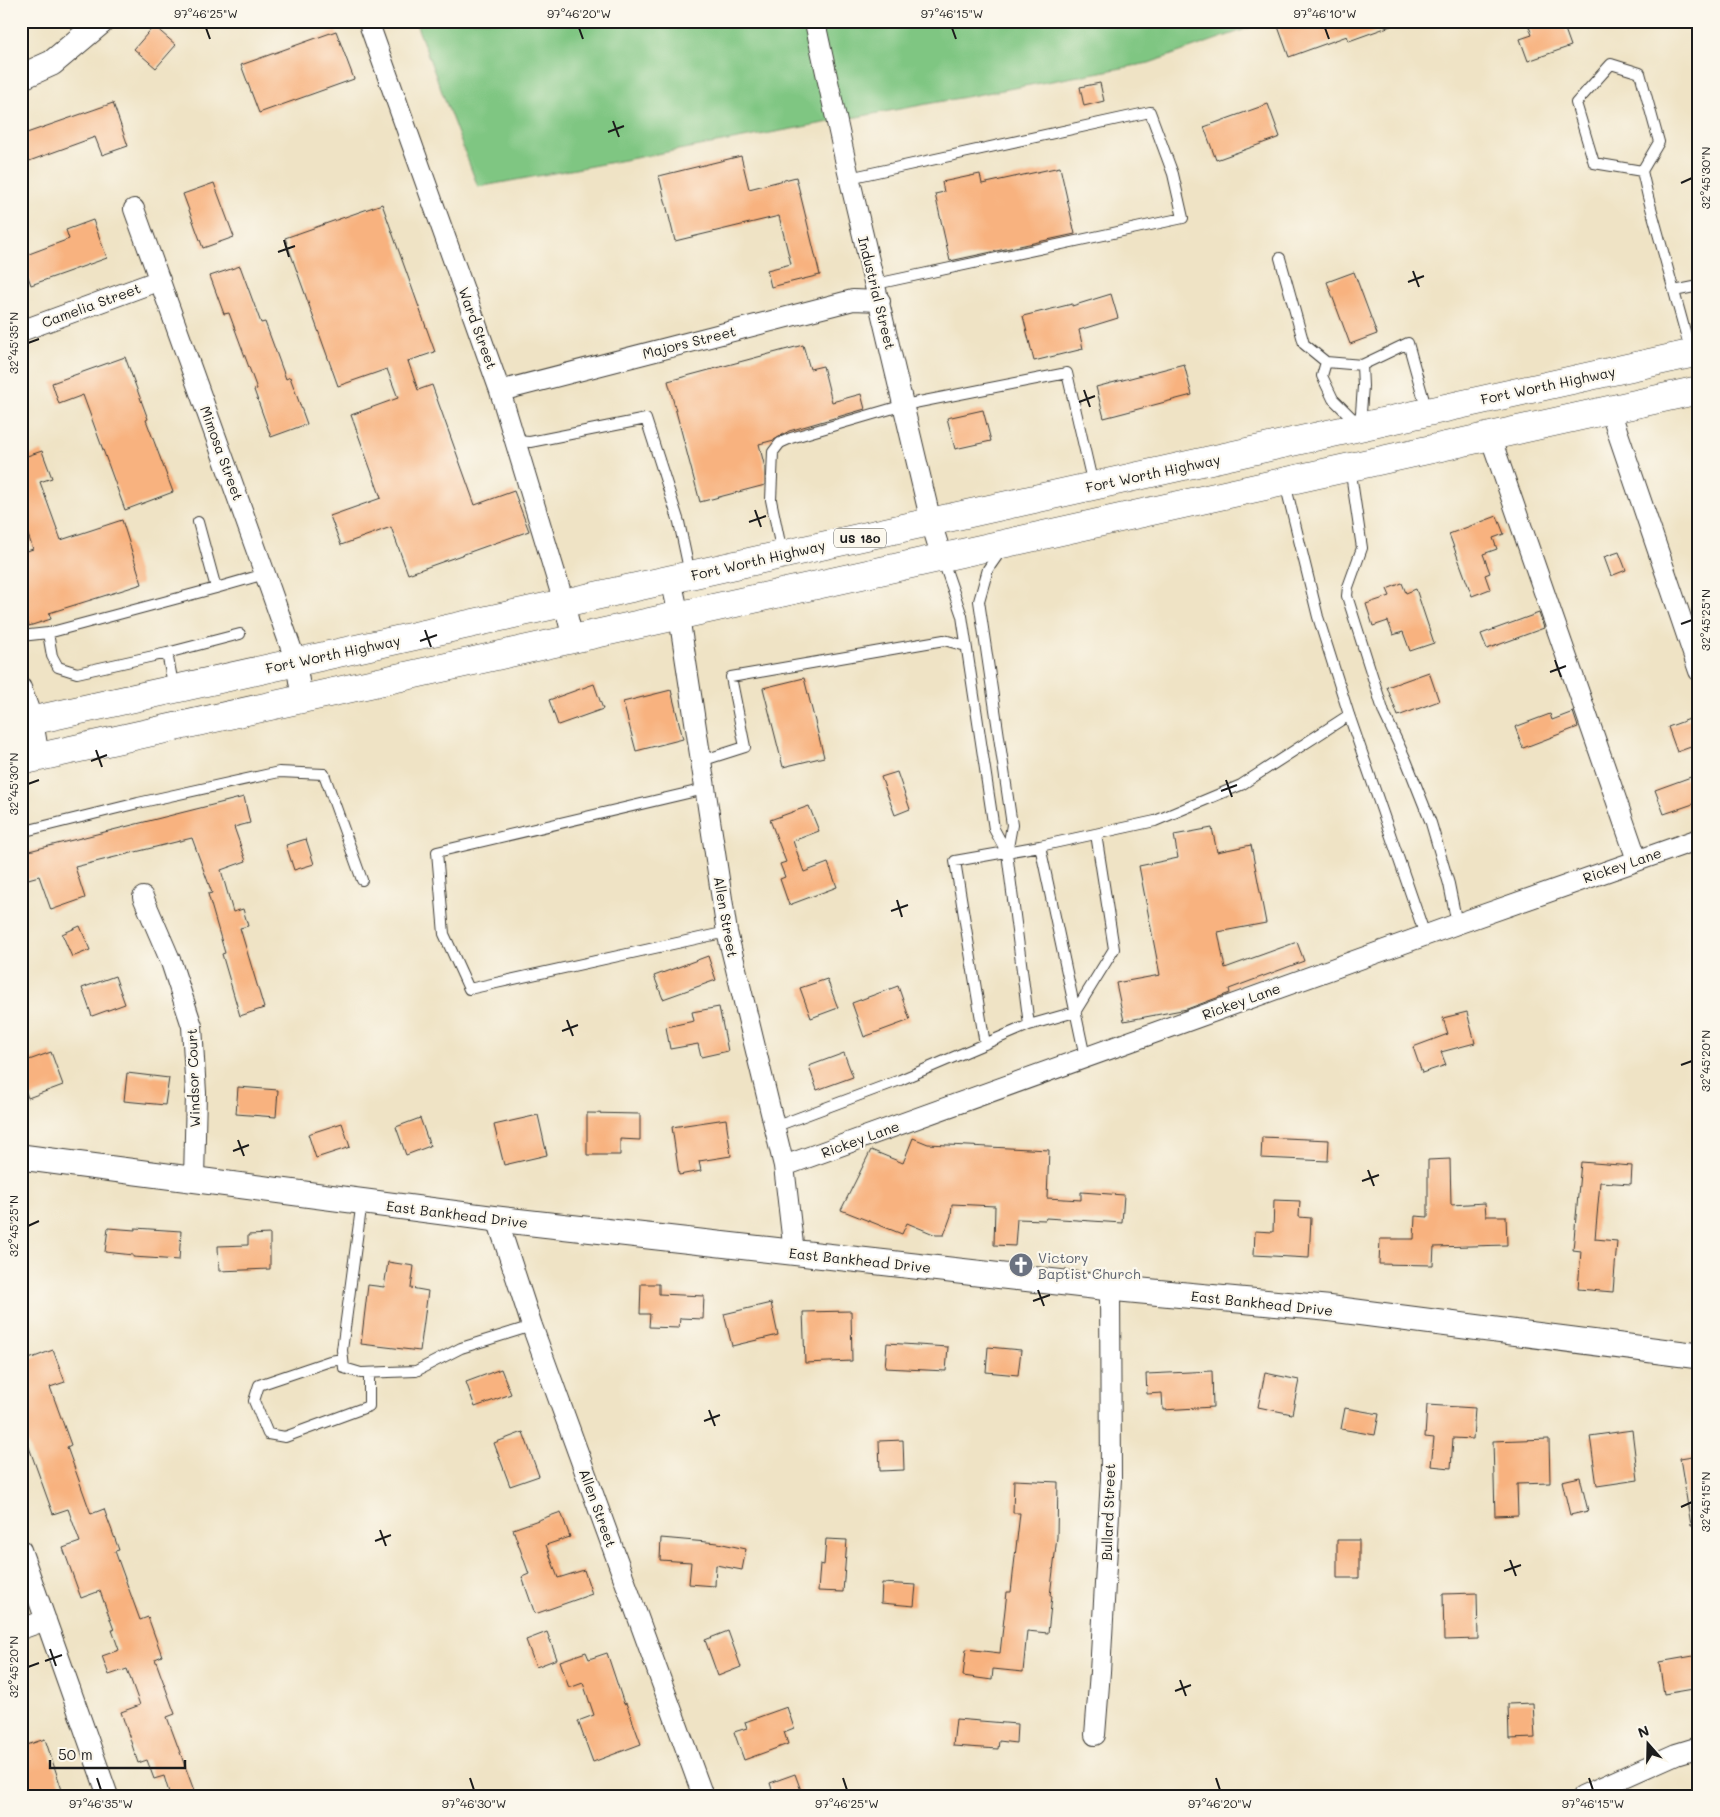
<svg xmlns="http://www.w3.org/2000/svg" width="1720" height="1817" font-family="Mali,sans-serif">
<rect width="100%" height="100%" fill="#fbf7ec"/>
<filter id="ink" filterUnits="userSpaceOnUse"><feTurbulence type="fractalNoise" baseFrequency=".02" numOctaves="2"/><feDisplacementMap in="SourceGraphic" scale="10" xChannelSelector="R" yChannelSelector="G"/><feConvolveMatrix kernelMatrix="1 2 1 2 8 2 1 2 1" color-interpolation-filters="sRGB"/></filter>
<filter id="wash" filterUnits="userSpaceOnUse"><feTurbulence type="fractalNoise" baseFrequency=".0096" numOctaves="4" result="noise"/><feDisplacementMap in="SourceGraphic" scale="20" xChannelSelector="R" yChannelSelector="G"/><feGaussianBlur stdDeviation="1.12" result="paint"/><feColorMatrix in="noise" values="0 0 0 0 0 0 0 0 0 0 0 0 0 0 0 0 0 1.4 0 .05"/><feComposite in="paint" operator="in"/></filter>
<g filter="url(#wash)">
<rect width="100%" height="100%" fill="#efe3c5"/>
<path fill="#7fc682" stroke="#4e714f" d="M415,21H1262L1263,23L1149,63L478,187Z"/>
<g id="blocks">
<path fill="#f8b27f" d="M1276,21H1399V23L1349,41L1347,36L1289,57Z
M1527,21H1562L1571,46L1528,61L1520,39L1532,35Z
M154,26L176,45L156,68L134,49Z
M336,31L354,79L259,113L241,65Z
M1100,83L1104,101L1084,106L1080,87Z
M113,103L128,146L102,155L95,137L21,164V135Z
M1268,104L1280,137L1216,160L1204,127Z
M741,156L749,189L796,177L820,275L771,287L767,270L791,264L779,216L675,241L659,176Z
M1060,167L1075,234L950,261L935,194L944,192L942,182L980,174L982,184Z
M214,183L234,237L203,248L183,194Z
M382,204L435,352L408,361L418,390L432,385L475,505L514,491L529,531L408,574L391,527L341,545L330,516L381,498L351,415L398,398L387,369L338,386L285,238Z
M93,220L107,258L31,285L21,257L69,239L66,230Z
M240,266L261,323L265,322L286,379L290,377L307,424L271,437L254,390L257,389L229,313L224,314L210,276Z
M1354,272L1377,334L1350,344L1327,282Z
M1111,294L1118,318L1079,330L1083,349L1034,361L1023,316L1072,304V306Z
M803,345L810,369L823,366L832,402L861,394L865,409L789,431L774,440L759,444L765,468V485L700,502L668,381Z
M125,357L148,419L146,420L173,492L125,510L83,395L59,404L52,383Z
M1184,364L1192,395L1104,418L1096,387Z
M983,410L991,441L955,449L947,418Z
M42,451L52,478L40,482L61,540L122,520L142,584L49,613L51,619L29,626L21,603V553L33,549L21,515V458Z
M1497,516L1504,534L1493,538L1497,549L1483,554L1490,573L1485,575L1490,589L1472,596L1449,534Z
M1619,552L1626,570L1611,576L1604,557Z
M1402,583L1406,593L1416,589L1434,643L1410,651L1403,632L1393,635L1388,621L1373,626L1366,604L1390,596L1387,589Z
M1539,613L1544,628L1487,649L1481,634Z
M1429,672L1439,701L1398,716L1387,687Z
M804,678L824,757L783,767L763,688Z
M594,684L603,709L558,725L549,700Z
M671,690L683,739L636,751L623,702Z
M1573,712L1578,727L1523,748L1515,727L1550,714L1552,720Z
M1695,717L1699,729V744L1677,752L1668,727Z
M897,772L910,809L895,815L881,777Z
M1699,774V802L1664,814L1655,790Z
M244,797L250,823L234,827L246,861L221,870L233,912L243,909L248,926L240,928L264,1008L240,1016L222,954L225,953L208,894L212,893L192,838L75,867L85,898L51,910L39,876L21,881V853Z
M809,806L819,831L793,841L804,872L828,863L837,887L789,905L780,879L785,877L780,864L786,862L770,820Z
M1212,828L1217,852L1251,845L1266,923L1218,932L1225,968L1297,942L1304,961L1229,989L1230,993L1187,1009L1124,1021L1116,983L1160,975L1139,866L1178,858L1174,835Z
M306,839L314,864L294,870L286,845Z
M80,926L90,950L72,957L62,934Z
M708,956L716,980L663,999L654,976Z
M115,976L125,1004L92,1016L82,988Z
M827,979L838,1008L811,1018L800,988Z
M898,986L910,1020L864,1037L852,1003Z
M719,1007L728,1051L701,1057L698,1044L670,1049L666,1027L694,1021L692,1012Z
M1467,1012L1475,1043L1441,1052L1446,1065L1422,1073L1413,1047L1448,1034L1443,1018Z
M51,1052L63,1085L28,1098L21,1079V1063Z
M844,1053L853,1077L817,1090L809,1066Z
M127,1073L169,1078L165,1105L124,1101Z
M238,1087L278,1090L276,1117L236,1114Z
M587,1113L640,1114V1140L620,1139V1155H587Z
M538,1115L547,1155L504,1165L494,1125Z
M420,1118L430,1146L406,1155L396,1127Z
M726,1119L731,1156L699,1161L701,1171L679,1175L672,1127Z
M342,1123L350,1147L316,1158L308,1134Z
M1262,1137L1329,1140L1328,1161L1261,1158Z
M913,1138L928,1144L1049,1150L1047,1198L1081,1200V1192L1124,1195L1122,1223L1046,1218L1045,1220L1017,1219L1015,1246L994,1245L995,1206L952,1204L951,1216L944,1235H936L907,1223L902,1234L841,1210L871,1150L903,1163Z
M1450,1159L1451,1205L1485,1203L1486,1216H1506L1507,1245L1434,1247L1433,1265L1379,1264L1380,1239H1414L1415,1216L1428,1217V1160Z
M1581,1162L1632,1166L1631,1184L1600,1182L1595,1239L1617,1241L1613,1292L1578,1289L1581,1251L1573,1250Z
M1274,1200L1300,1201L1299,1217L1311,1218L1309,1258L1254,1255L1255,1231L1273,1232Z
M108,1228L135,1230V1228L181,1231L179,1260L133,1257V1255L105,1252Z
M270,1234V1269L219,1271L218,1246L248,1245V1235Z
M388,1262L414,1266L411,1288L428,1291L420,1351L361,1344L368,1285L384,1287Z
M641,1284H659V1294L704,1296L703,1319L680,1318L679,1328L649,1327L650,1314H640Z
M771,1303L778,1335L732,1346L724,1314Z
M851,1311L852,1361L805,1363L803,1312Z
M887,1343L948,1347L946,1371L885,1368Z
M988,1347L1021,1350L1018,1375L986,1372Z
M53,1350L65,1382L50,1387L71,1445L67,1447L91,1514L104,1509L119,1550L115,1551L140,1620L148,1617L162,1656L155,1659L175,1714L167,1717L196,1796H170L164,1776L154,1779L147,1760L138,1763L121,1712L140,1705L127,1669L109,1675L102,1656L119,1650L112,1630H114L100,1591L81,1598L63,1548L80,1542L68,1509L53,1514L21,1425V1377L26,1376L21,1362Z
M501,1369L511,1394L475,1407L466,1382Z
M1212,1371L1213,1407L1163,1410L1162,1393L1147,1394L1146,1374Z
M1265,1373L1299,1380L1292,1414L1258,1407Z
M1427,1405L1475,1408L1473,1439L1453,1438L1451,1468L1431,1466L1434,1438L1425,1437Z
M1345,1408L1379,1414L1375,1435L1341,1429Z
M1632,1430L1638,1480L1597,1486L1590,1436Z
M523,1432L539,1476L510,1486L494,1443Z
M1549,1439L1550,1483L1517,1484L1518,1515L1495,1516L1493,1441Z
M903,1440L904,1470L880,1471L879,1441Z
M1699,1455V1525H1691L1680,1458Z
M1580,1477L1588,1511L1570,1515L1562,1481Z
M1014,1480L1058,1482L1057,1537L1050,1596H1052L1048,1633L1027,1631L1023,1672L993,1669L992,1680L963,1676L966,1649L1000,1653L1007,1592H1011L1020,1513H1013Z
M561,1512L570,1537L546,1545L558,1578L584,1570L592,1594L535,1614L522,1577L529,1574L513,1529Z
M661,1538L718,1543L746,1549L742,1570L716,1565L715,1586L689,1584L691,1562L660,1560Z
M826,1539L847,1540L843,1592L818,1591L820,1564L824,1565Z
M1337,1540H1359V1578H1337Z
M882,1583L916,1585L914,1606L881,1603Z
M1477,1593L1478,1639L1444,1640L1443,1594Z
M728,1631L741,1667L718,1676L705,1640Z
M547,1632L557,1659L536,1667L526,1640Z
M586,1652L589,1659L607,1653L624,1704L626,1703L641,1744L593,1762L578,1721L594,1715L583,1683L569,1688L560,1661Z
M1699,1655V1688L1664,1694L1659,1662Z
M1533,1703L1535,1738L1509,1739L1508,1704Z
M787,1707L794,1728L784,1732L788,1744L744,1760L734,1732L747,1728L745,1722Z
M956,1719L1017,1724L1016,1743L999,1741L998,1749L953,1746Z
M45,1739L64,1796H21V1747Z
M795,1774L803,1796H774L770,1783Z"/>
</g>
</g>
<g filter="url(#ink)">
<use href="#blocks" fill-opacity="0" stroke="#3c3a35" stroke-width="1"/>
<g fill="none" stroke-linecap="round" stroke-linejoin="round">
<defs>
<path id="service" d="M1642,171L1594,163L1576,103L1611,64L1640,73L1659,142L1642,171L1648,197L1691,353
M849,178L1150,112L1173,174L1183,218L876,284
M1280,258L1304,344L1326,362L1362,365L1363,386L1360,426
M1674,291L1699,286
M1326,362L1322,376L1333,399L1358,424
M1362,365L1408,343L1427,411
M515,441L530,442L646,419L679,522L690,574
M1350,467L1362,548L1348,587L1347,596L1384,713L1406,760L1431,823L1449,884L1457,924
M1285,483L1318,617L1349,715L1425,935
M782,553L771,500L773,452L780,443L791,438L904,405L1067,373L1093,485
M942,558L962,616L994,829L1007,853L1012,825L979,601L988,569L1002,549
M216,588L265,574
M48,633L52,656L58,667L77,673L167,653L174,689
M21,636L48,633L216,588L198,522
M167,653L240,634
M701,761L745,747L731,677L944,640L966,646
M705,789L437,852L444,934L469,989L727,932
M21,832L138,803L279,772L324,774L362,880
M1029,1025L1075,1012L1114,949L1096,834
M985,1044L955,861L1040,846
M1085,1057L1040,846L1155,821L1241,785L1349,715
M774,1127L900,1080L1029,1025L1007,853
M362,1201L342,1350L344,1368L361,1373L416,1371L461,1348L532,1326
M343,1359L330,1361L259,1385L254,1401L268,1434L285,1437L369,1406V1373"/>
<path id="minor" d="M368,21L500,391L564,603L573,639
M816,27L847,168L931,522L942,558
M134,209L265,574L296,662L302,700
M21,331L160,280
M500,391L853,300L880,301
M1610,410L1699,671
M1490,436L1637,860
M671,579L679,616L727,932L784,1166L794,1253
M21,688L33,721L39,757
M143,897L171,962L192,1026L196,1093L194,1179
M784,1166L1457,924L1699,839
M497,1219L532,1326L703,1796
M21,1550L108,1796
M21,1629L46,1620
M1095,1735L1100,1672L1111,1478L1110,1288
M1582,1796L1676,1754L1699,1747"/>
<path id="tertiary" d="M21,77L52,63L102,21
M21,1157L497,1219L1110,1288L1325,1308L1699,1356"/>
<path id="primary" d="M21,723L1699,352
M21,761L1699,390"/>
</defs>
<use href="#service" stroke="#3c3a35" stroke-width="12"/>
<use href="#minor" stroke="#3c3a35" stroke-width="22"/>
<use href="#tertiary" stroke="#3c3a35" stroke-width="27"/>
<use href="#primary" stroke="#3c3a35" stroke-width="29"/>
<use href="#service" stroke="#fff" stroke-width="10"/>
<use href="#minor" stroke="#fff" stroke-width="20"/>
<use href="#tertiary" stroke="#fff" stroke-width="25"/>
<use href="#primary" stroke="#fff" stroke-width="28"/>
</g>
</g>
<path fill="none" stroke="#1c1c1c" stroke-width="2" d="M206,28L210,39M579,28L583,39M952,28L956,39M1325,28L1329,39M613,121L619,137M608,132L624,126M1681,183L1692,178M284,240L289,257M278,252L295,246M1413,271L1419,287M1408,282L1424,276M28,343L39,339M1084,390L1090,407M1079,402L1095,396M755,510L761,527M749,522L766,516M1681,624L1692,620M425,630L431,647M420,641L437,635M1555,660L1561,677M1550,672L1566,666M96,750L102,767M91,761L107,755M1226,780L1232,797M28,784L39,780M1221,791L1237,785M897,900L902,917M891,911L908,905M567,1020L573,1036M562,1031L578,1025M1681,1065L1692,1061M238,1140L244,1156M233,1151L249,1145M1368,1170L1374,1186M1362,1181L1379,1175M28,1226L39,1221M1038,1290L1044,1306M1033,1301L1050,1295M709,1410L715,1426M704,1421L720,1415M1681,1507L1692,1502M380,1530L386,1546M375,1541L391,1535M1510,1560L1516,1576M1504,1571L1521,1565M50,1649L56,1666M45,1661L62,1655M28,1667L39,1663M1180,1680L1186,1696M1175,1691L1191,1685M97,1778L101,1790M470,1778L474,1790M843,1778L847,1790M1216,1778L1220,1790M1589,1778L1593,1790"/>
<defs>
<symbol id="church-disc" viewBox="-11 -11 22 22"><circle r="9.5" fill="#6b7280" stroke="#fbf7ec"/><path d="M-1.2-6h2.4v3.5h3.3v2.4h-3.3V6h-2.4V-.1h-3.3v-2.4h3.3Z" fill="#fff"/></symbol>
</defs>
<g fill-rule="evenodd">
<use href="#church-disc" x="1007" y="1251" width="28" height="28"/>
</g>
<g text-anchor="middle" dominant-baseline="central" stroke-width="4.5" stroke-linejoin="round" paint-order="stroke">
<rect fill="#fbf7ec" stroke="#5f5e5a" stroke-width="1" x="834" y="528.5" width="52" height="19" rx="4"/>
<g font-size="12" font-weight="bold" fill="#1c1c1c">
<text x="860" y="538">US 180</text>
</g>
<g font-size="14" fill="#1c1c1c" stroke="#fbf7ec">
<text transform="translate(877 293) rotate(76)">Industrial Street</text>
<text transform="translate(91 305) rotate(-20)">Camelia Street</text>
<text transform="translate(478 328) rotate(70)">Ward Street</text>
<text transform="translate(689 342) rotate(-14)">Majors Street</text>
<text transform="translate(1548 385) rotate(-12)">Fort Worth Highway</text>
<text transform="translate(222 453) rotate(70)">Mimosa Street</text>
<text transform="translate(1153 473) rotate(-12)">Fort Worth Highway</text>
<text transform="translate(758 560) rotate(-13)">Fort Worth Highway</text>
<text transform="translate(333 654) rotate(-12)">Fort Worth Highway</text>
<text transform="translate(1622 865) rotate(-19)">Rickey Lane</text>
<text transform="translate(726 917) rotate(80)">Allen Street</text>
<text transform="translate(1241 1001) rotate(-20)">Rickey Lane</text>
<text transform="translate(193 1078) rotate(-92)">Windsor Court</text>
<text transform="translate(860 1139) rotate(-20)">Rickey Lane</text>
<text transform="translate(457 1214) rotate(7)">East Bankhead Drive</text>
<text transform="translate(860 1260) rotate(6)">East Bankhead Drive</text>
<text transform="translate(1262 1303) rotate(6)">East Bankhead Drive</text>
<text transform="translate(598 1508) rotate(70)">Allen Street</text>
<text transform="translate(1108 1512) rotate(-88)">Bullard Street</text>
</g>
<g font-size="14" fill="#5b616d" stroke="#fbf7ec" text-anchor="start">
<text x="1038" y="1257">Victory<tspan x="1038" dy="16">Baptist Church</tspan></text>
</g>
</g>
<rect width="1720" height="1817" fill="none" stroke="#fbf7ec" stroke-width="55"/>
<g transform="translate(1648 1744) rotate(340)" stroke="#fbf7ec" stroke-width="4" paint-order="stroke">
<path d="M0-4L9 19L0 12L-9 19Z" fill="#1c1c1c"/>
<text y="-8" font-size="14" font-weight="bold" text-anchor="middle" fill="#1c1c1c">N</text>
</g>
<path d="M50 1760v8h135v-8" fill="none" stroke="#1c1c1c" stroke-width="2.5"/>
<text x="58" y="1760" font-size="15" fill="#1c1c1c" stroke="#fbf7ec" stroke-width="4" paint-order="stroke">50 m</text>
<rect x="28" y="28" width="1664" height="1762" fill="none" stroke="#1c1c1c" stroke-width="2"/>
<g font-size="12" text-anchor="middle" fill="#1c1c1c">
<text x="206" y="18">97°46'25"W</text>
<text x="579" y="18">97°46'20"W</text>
<text x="952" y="18">97°46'15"W</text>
<text x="1325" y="18">97°46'10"W</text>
<text transform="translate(1706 178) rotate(-90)" y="4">32°45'30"N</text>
<text transform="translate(14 343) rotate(-90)" y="4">32°45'35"N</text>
<text transform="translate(1706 620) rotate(-90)" y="4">32°45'25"N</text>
<text transform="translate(14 784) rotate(-90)" y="4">32°45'30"N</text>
<text transform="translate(1706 1061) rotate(-90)" y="4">32°45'20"N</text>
<text transform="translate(14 1226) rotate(-90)" y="4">32°45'25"N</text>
<text transform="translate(1706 1502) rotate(-90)" y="4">32°45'15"N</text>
<text transform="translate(14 1667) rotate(-90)" y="4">32°45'20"N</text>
<text x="101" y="1808">97°46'35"W</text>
<text x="474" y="1808">97°46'30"W</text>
<text x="847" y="1808">97°46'25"W</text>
<text x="1220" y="1808">97°46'20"W</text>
<text x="1593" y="1808">97°46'15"W</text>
</g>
</svg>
